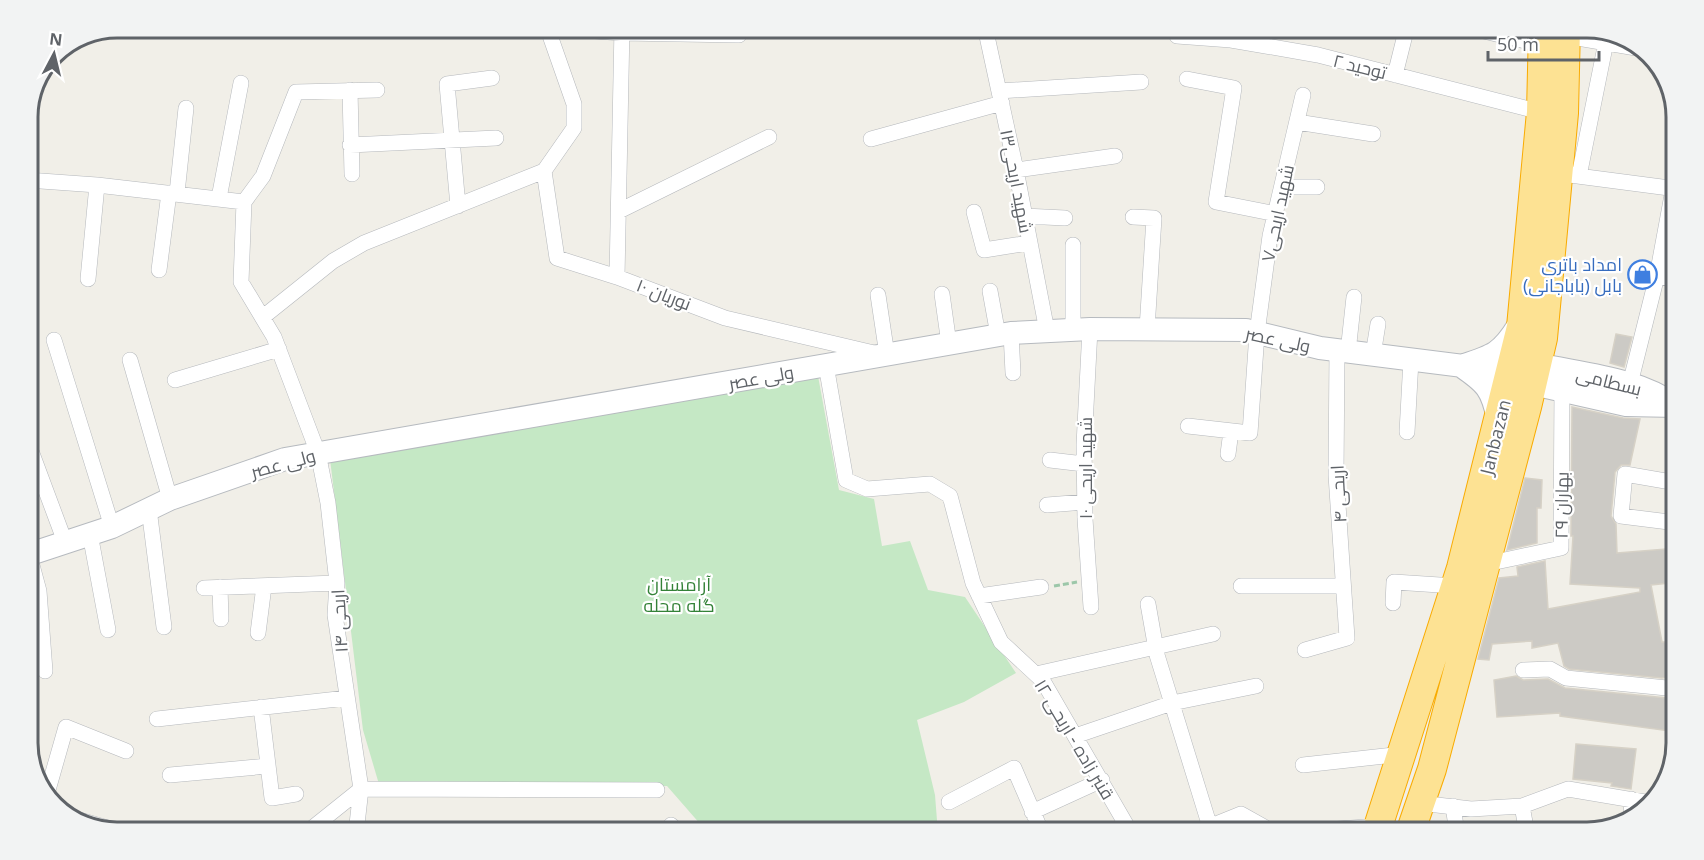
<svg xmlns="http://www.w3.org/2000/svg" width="1704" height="860" font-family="'Open Sans',Cairo,sans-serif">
<rect width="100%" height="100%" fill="#f1efe8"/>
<path fill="#c5e8c5" d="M818,376L839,490L874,499L882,546L910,541L928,590L965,597L1016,673L964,702L917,720L935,795L938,833H708L667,786L381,791L363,730L330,459Z"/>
<path fill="#cccac5" stroke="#d6d1c6" stroke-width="1.5" d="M1616,334L1632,337L1624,367L1610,363Z
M1572,407L1623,418L1640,419L1630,465H1621L1615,472L1611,516L1616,524L1617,553L1666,549L1669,583L1651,585L1662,642H1677V675L1662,678L1569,669L1564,666L1558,643L1532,648V641L1492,644L1489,660L1478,659L1499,578L1518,576L1517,567L1545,561L1548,609L1640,592V588L1570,584L1573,536H1571Z
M1525,478L1542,480L1541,508H1537V543L1507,550Z
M1516,676L1523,680L1548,679L1565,688L1677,699V732L1560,716V713L1497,717L1494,680Z
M1576,744L1636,749L1631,789L1611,786L1612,783L1573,779Z"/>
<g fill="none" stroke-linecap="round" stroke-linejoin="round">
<defs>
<path id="street" d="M543,27L621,33L739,35
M985,27L1016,170L1047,331
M1467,27L1542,45
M1177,36L1231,40L1318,55L1541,112
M1566,36L1642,49
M1395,75L1407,27
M1187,79L1234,88L1216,202L1276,214
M350,90L352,174
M999,91L1141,82
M1297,122L1373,134
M871,139L1002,103
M350,145L496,138
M1016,170L1115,156
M544,171L557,258L617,277L725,318L874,353
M1570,175L1677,189
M1579,176L1608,32
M27,180L97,185L244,202
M1282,187H1317
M177,193L186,108
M219,198L241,83
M244,202L241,282L274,337L318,453L328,503L337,583L335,615L361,789L356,833
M244,202L263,176L296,92L377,90
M458,206L447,84L492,78
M619,211L769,137
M974,212L984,250L1029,243
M1024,216L1065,218
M1133,217L1154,218L1147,329
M159,270L169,193
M1657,276L1677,280
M617,277L622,27
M88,279L97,185
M990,291L998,335
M942,294L949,344
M878,295L887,355
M263,317L333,261L364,243L544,171L574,128V104L547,27
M1090,329L1084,445L1085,519L1091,607
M1073,330V245
M1011,333L1013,373
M54,340L112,527
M1348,352L1354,297
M1373,355L1378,324
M130,360L170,499
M826,365L846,480L867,489L930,484L950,496L973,583L1001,642L1043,681L1131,833
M175,380L279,349
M1630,384L1657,276L1677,168
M1188,426L1250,433L1257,333L1270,236L1303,95
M1407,432L1411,360
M27,440L65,542
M1228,454L1231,431
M1050,460L1084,464
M1677,483L1625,474L1621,516L1677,523
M1047,505L1085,502
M149,509L164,627
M90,534L108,630
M29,554L39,591L45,671
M1486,564L1561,548L1562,387
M1241,586H1343
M220,587L221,619
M204,588L337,583
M979,596L1041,587
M1393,603L1394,582L1455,586
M1148,604L1157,655L1210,827
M258,633L264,586
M1305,650L1347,638L1336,475L1337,350
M1523,670L1550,669L1566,678L1677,689
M1036,674L1213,634
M261,707L272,798L296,794
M157,719L347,698
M1075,736L1172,703L1256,686
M1303,765L1403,754
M170,775L268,766
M361,789L657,790
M46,797L66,727L126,751
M1631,799L1632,820
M949,802L1014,768L1042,833
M1420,803L1471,809L1522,806L1568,789L1651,803
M1453,806L1457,833
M1522,806L1527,833
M1032,812L1102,780
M69,817L125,833
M671,825L680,833
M152,833H159
M306,833L361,789
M1194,833L1241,814L1275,833
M1282,833L1379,826"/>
<path id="secondary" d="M1537,364C1582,374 1639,378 1676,406
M1533,384L1626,405L1677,406
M1498,419C1492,389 1486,383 1461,366C1492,356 1501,354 1518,326
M27,555L112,527L170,499L285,459L1011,333L1090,329L1246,330L1320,348L1511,372"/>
<path id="highway" d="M1376,833L1461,568L1521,327L1541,112L1543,27
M1410,833L1432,769L1527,407L1543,338L1564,113L1566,27"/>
</defs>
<use href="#street" stroke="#b5b8bc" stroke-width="16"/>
<use href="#secondary" stroke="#b6babf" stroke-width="24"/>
<use href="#highway" stroke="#f9ab00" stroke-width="30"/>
<path stroke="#9cc7a9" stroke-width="3" stroke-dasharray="6 3" stroke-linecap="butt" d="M1054,586L1077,582"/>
<use href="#street" stroke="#fff" stroke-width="15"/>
<use href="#secondary" stroke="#fff" stroke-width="22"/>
<use href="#highway" stroke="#fde293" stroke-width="28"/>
</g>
<defs>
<symbol id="shop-ring" viewBox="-11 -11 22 22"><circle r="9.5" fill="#fff" stroke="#3f7fe0" stroke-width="1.5"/><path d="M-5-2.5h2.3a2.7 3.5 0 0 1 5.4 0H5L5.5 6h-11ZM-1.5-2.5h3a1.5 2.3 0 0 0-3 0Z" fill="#3f7fe0"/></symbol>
</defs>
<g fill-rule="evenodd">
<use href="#shop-ring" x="1626" y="258" width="33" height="33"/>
</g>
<g text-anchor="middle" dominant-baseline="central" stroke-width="4.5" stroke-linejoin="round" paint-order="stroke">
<g font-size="18" fill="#5f6368" stroke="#fff">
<text transform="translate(1360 66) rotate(14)">توحید ۲</text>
<text transform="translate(1017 181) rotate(79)">شهید اریحی۱۳</text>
<text transform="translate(1277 213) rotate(-78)">شهید اریحی۷</text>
<text transform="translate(664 294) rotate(21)">نوریان ۱۰</text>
<text transform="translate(1278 339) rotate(12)">ولی عصر</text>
<text transform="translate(761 377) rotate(-10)">ولی عصر</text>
<text transform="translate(1609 381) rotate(14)">بسطامی</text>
<text transform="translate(1495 437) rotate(-76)">Janbazan</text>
<text transform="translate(283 463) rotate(-15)">ولی عصر</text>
<text transform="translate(1085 468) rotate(-90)">شهید اریحی ۱۰</text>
<text transform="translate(1338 494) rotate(-93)">اریحی ۴</text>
<text transform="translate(1561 505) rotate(-89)">بهاران ۲۹</text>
<text transform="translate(339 621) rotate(-93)">اریحی ۱۴</text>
<text transform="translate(1075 739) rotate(59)">قنبر زاده - اریحی ۱۲</text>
</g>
<g font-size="18" fill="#366cbe" stroke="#fff" text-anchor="end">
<text x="1622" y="264">امداد باتری<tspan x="1622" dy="21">بابل (باباجانی)</tspan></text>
</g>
<g font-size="18" fill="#348238" stroke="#fff">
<text x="679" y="584">آرامستان<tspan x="679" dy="21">گله محله</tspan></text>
</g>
</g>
<path d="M0 0H1704V860H0ZM117 38H1587A79 79 0 0 1 1666 117V743A79 79 0 0 1 1587 822H117A79 79 0 0 1 38 743V117A79 79 0 0 1 117 38Z" fill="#f2f3f3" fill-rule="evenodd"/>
<path fill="none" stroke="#5f6368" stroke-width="3" d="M117 38H1587A79 79 0 0 1 1666 117V743A79 79 0 0 1 1587 822H117A79 79 0 0 1 38 743V117A79 79 0 0 1 117 38Z"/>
<g transform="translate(54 54) rotate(7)" stroke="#ffffff" stroke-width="4.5" paint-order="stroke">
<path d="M0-4.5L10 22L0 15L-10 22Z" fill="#5f6368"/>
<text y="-9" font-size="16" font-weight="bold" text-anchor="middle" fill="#5f6368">N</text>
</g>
<path d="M1488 51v9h111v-9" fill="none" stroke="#5f6368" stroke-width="3"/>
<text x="1497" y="51" font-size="18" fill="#5f6368" stroke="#ffffff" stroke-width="4.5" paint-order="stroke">50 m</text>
</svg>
